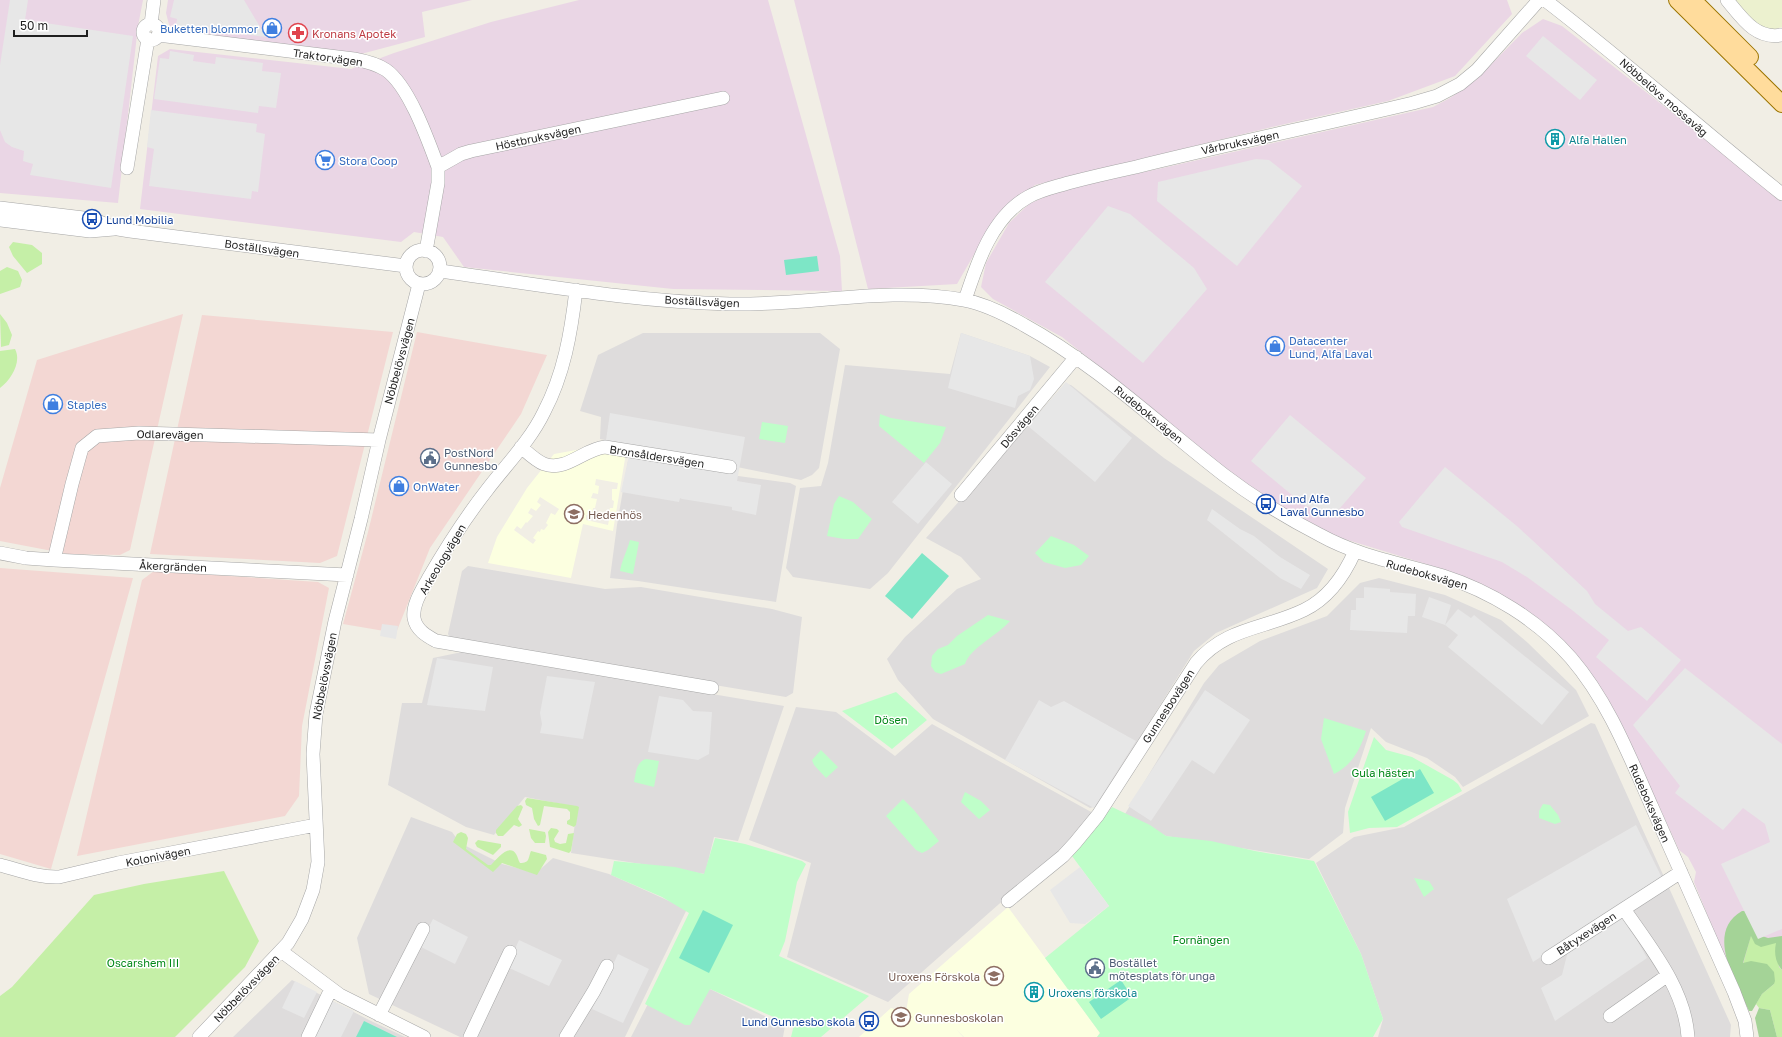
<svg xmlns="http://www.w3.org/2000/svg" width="1782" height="1037" font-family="'Golos Text',sans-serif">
<rect width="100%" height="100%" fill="#f1eee5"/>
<path fill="#dedcdc" d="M643,333H820L840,349L819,468L812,475L801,480L600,439L601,417L580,411L598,355Z
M961,333L1030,356L1050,367L888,573L870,589L793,577L786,568L800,488L821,486L828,463L845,365L950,374Z
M1065,384L1071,385L1164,458L1328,569L1317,588L1216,633L1194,651L1097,806L1090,808L933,719L898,680L887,659L905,637L957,589L981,579L961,557L926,538Z
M628,461L790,483L796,486L776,602L638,581L610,578L617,525Z
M468,566L605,589L641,587L772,609L802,617L793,693L786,697L451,641L448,634L462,571Z
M1379,578L1445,595L1501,620L1528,643L1576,690L1589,716L1463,787L1455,777L1427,758L1386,742L1371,728L1345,808L1343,833L1309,859L1166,836L1125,814L1204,683L1219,665L1260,641L1327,616L1360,583Z
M462,652L784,706L738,841L714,837L705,874L571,853L577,807L525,797L494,835L466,827L388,785L402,703H422L433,658Z
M796,707L836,712L895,756L932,724L1093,813L1083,830L888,1002L787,957L811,863L749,840Z
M1591,723L1595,724L1731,1025L1730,1037H1378L1383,1019L1361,954L1316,863L1354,837L1404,827Z
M411,817L452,832L460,843L502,864L536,873L553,858L609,874L687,909L625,1037H460L369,994L357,938Z
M292,980L369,1020L405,1037H233Z
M710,989L785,1026L783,1037H631L650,1000Z"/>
<path fill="#f3d7d3" d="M183,314L130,550L120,555L68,554L0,541V488L37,360Z
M202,315L393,332L337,556L320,563L150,554Z
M417,332L547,355L521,414L430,548L396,633L343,624L368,532Z
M0,568L133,578L51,869L0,854Z
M154,571L318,582L329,588L302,726L299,796L285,816L77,856L142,580Z"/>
<path fill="#ead6e5" d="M0,0H143L138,26L118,203L0,193Z
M168,0H472L422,12L425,37L361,54L171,32L166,13Z
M579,0H768L840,256L842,291L673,289L464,267L443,237L414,232L401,242L140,209L158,56L170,49L351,69L394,53L491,22Z
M794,0H1507L1512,14L1455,76L1388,101L1272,127L1035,185L995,218L957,284L868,289Z
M1543,19L1562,26L1782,199V968L1741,998L1694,882L1696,872L1688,857L1679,850L1628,739L1571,650L1529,612L1495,592L1452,572L1328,534L1281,506L1223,468L1122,385L1062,337L993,299L981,287L986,263L1009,223L1029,204L1060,190L1158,169L1433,107L1450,98L1476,80L1522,33Z"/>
<path fill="#fcffe0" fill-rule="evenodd" d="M582,449L626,453L613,531L583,524L571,578L488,563L497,537L527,488L554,454ZM596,479L618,483L617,489H612V500L614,501L613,508H610L609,511H608L606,519L609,520L608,525L586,520V515L592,516L593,508H595L597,499L591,498L593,493L598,494L599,486L595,485ZM540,497L559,509L555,515L551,513L546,523L548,525L544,530L541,529L540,532L538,531L533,538L536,540L533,544L514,530L517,526L521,529L526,522L527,523L533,516L528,513L531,508L536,511L541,505L537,502Z
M1008,907L1100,1033L1097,1037H964L956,1029L963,1037H859L891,1008L906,1012L909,994Z"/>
<path fill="#ecf1cf" d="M1732,0H1782V27L1771,30L1754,23Z"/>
<path fill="#c5efa7" d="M13,242L32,245L42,253V264L27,273L13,256L9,247Z
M7,267L18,271L22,280L20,287L0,294V271Z
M0,314L7,323L12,335L9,345L1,347Z
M15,349C22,362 11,380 0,388V351Z
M527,798L577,806L579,807L576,825L574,827L567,824V821L570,819V812L567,809L544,806L540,825L538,826L534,819L532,808L526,805L525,801Z
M521,805L523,807L518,819L522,825L519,827L514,825L503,836H498L496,833V830L517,806Z
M551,828L557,829L559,831L554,839L555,842L560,844L566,843L568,834L574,833L571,851L569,853L550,847L548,832Z
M529,829L545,832L546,836L545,843H535L531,838Z
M461,832L466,834L468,838L466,849L488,865H491C496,860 509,843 516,854C518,857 518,860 520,863C530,863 528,858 531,851L546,855L547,859L537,875L502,863L493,872L453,842L457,834Z
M478,840L501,844V847L493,855L477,847L475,843Z
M224,871L259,941L245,967L175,1037H0V996L12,987L94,895L144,884Z
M1751,935L1776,942L1779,967L1782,970V1037H1777L1770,1010L1759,1008L1756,1004L1762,994L1774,984L1743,964Z"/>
<path fill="#a4d397" d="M1742,911H1750L1762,936L1768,938L1782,936V970C1775,962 1774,952 1776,943L1761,947L1755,944L1751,936L1743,963L1751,961L1767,964L1774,972L1775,981L1774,984L1762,994L1752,1011H1749C1737,983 1704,933 1742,911Z
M1759,1008L1770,1010L1777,1037H1759L1755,1018Z"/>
<path fill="#bffec9" d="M880,414L891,418L946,427L940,443L924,463L879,426Z
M762,422L788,426L785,443L759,439Z
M839,496L853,502L872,519L858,539H844L827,536L834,504Z
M1051,536L1074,545L1089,556L1081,565L1065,568L1044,562L1035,553Z
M630,540L639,542L633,574L620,571C622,560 627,551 630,540Z
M988,615L1010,621C998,635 970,648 965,664L941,674L935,672L931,666L932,656L938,649L948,645L957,636Z
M896,692L927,720L892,749L842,711Z
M1324,718L1366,731C1360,750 1352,765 1334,774L1321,739Z
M1374,737L1386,750L1412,757L1453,780L1458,784L1462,791L1397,827L1369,828L1350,833L1348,812Z
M821,750L838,767L826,778L814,765L812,760Z
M646,759L659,761L654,787L634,782C636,773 636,762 646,759Z
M965,792L981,801L990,810L979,819L961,802Z
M903,799L914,810L939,841L928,850L922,853L916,850L886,816Z
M1543,804L1550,805L1558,815L1561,822L1555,824L1539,818V811Z
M1112,807L1150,825L1166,836L1211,841L1255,851L1314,861L1361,954L1383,1019L1373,1037H1097L1100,1033L1045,958L1109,906L1072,856Z
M715,838L745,844L802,861L806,864L797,882L785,941L779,956L869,996L821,1037H791L794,1025L785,1022L710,989L690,1025H685L645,1004L689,913L662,897L611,875L614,861L675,867L704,874Z
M1414,878L1429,881L1434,889L1424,897Z"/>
<path fill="#7de6c6" d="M817,256L819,271L786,275L784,260Z
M922,553L949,576L912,619L885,596Z
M1420,769L1434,793L1385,821L1371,797Z
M703,910L733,925L709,973L679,958Z
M1121,980L1132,997L1101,1019L1089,1002Z
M364,1021L397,1037H356Z"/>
<path fill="#e7e7e7" d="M10,0H28L25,20L133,36L111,188L30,175L33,164L23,161L24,151L12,147L5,142L0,130V65Z
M174,0H244L266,37L176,26L177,19L170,17Z
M1543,36L1597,80L1580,100L1526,56Z
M170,51L194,55L193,61L215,64L216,57L263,63L262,71L281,73L276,108L259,106L258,113L154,99L160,58L169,59Z
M151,110L257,124L256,132L265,134L258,192L252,191L251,199L149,186L154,149L147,147Z
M1256,159L1269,160L1302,186L1237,266L1157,201L1158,182Z
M1108,206L1130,214L1194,268L1207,289L1143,363L1045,282Z
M961,333L1030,356L1034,379L1030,390L1018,396L1015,408L948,388Z
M1066,382L1132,438L1095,482L1028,426Z
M610,413L745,437L737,481L761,485L756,515L732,510V507L682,499L680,498L679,502L621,492L630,451L605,447Z
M1290,415L1366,478L1334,515L1304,505L1251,461Z
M926,462L952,484L918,524L892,502Z
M1445,467L1518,527L1587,591L1595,604L1628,631L1641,627L1681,660L1647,701L1596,657L1609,640L1572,610L1527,577L1502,562L1402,527L1399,522Z
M1212,509L1240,529L1254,536L1280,557L1310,575L1301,589L1280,578L1207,520Z
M1364,587L1390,589V592L1416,594L1415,616H1408L1407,633L1350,630L1351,610H1356V598H1364Z
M1429,597L1451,605L1445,625L1422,617Z
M1458,609L1471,618L1474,615L1569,692L1542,725L1448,647L1458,635L1445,625Z
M382,624L398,626L396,639L380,636Z
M437,658L493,667L485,711L427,705Z
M1685,668L1782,744V929L1758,939L1721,864L1770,842L1765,824L1743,808L1723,830L1675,793L1680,786L1633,725Z
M547,676L595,682L583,739L540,733L542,724L540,713Z
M1205,690L1250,720L1214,774L1192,760L1151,821L1128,806Z
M659,696L683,700L693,711L712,712L709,754L698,760L648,752Z
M1039,700L1051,707L1064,701L1136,741L1094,808L1005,760Z
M1636,825L1662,878L1533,962L1507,899Z
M1080,867L1109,906L1085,924L1070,923L1050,890Z
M1623,915L1647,958L1555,1021L1541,988L1562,975L1568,951Z
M433,919L468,937L455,964L419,946Z
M519,940L562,960L549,986L507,967Z
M618,954L649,969L623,1023L592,1009Z
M295,981L317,992L304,1018L282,1008Z
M330,1000L354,1011L341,1037H311Z"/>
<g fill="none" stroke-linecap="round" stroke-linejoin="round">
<defs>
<path id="minor" d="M1545,0C1626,62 1702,130 1782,194
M1727,0C1742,18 1756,40 1782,35
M151,24L154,0
M143 32a8 8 0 1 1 16 0a8 8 0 1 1-16 0Z
M158,35L354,59C365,61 377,64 386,70C409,86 428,140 438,167
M127,168L148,39
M0,208L92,219L118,229L130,231L406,266
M0,220L90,231L114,229
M406 267a17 17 0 1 1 34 0a17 17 0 1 1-34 0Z
M426,251L438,183V167L461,154L471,151L723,98
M440,271C536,284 633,302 730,304C808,306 886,286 964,300C985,304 1005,314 1024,325C1097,365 1158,424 1224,475C1254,498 1287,518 1320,535C1360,557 1400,563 1443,576C1490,591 1538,620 1571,658C1608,701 1629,755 1652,807C1679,869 1707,930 1734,992L1745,1021L1747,1037
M576,290C571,333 564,374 544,412C530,441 506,465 487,490C465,518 446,548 428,579C422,590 412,605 414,618C416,630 427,636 436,641L712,688
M965,300C977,263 992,217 1028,197C1040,190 1055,187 1068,183C1091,177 1113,172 1136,167C1228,144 1321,125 1413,103L1437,96L1460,84L1477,70L1539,0
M521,447C528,453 536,461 544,464C566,472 584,449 605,447L730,467
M961,495L1076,357
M0,553L26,558L54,560L347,575
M54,560L72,484L82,448L97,436L139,433L379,440
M0,865C19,870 39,878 59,877L118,863L316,825
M1008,901L1063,856L1075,843L1098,815L1196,663C1226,627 1265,629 1304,610C1329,598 1344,576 1355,551
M1624,909C1650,947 1685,989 1688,1037
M281,951L340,995L424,1037
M1548,958L1681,872
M379,1015L423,929
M1610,1016L1668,975
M199,1037L288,943L302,919L313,890L318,862L313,754L316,714L335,621L361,519L379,440L419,284
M308,1037L331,989
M470,1037L510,952
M566,1037L594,991L607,966"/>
<path id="major" d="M1677,0L1782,104
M1693,0L1750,57"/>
</defs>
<use href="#minor" stroke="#a6a6a6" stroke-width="14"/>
<use href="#major" stroke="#9b7400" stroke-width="18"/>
<use href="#minor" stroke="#fff" stroke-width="13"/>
<use href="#major" stroke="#ffdc9c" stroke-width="16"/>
</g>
<defs>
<symbol id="shop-ring" viewBox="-11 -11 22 22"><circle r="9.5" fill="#fff" stroke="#3f7fe0" stroke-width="1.5"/><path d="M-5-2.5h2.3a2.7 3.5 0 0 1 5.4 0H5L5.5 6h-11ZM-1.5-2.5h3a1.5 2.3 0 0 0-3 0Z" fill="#3f7fe0"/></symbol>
<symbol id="pharmacy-ring" viewBox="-11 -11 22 22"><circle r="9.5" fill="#fff" stroke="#e0444e" stroke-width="1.5"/><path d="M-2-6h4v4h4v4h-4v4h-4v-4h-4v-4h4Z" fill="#e0444e"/></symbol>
<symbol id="building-ring" viewBox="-11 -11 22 22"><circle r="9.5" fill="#fff" stroke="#0f9aa8" stroke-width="1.5"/><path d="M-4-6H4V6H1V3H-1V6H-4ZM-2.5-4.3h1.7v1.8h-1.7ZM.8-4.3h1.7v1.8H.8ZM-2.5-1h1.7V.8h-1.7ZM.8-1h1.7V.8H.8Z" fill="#0f9aa8"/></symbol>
<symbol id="supermarket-ring" viewBox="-11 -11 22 22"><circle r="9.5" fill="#fff" stroke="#3f7fe0" stroke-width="1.5"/><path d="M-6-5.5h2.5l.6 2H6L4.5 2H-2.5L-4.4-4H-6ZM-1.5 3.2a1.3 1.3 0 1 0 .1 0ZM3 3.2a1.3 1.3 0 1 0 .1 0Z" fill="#3f7fe0"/></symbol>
<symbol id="bus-ring" viewBox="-11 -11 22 22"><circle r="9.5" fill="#fff" stroke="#1a4fb4" stroke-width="1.5"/><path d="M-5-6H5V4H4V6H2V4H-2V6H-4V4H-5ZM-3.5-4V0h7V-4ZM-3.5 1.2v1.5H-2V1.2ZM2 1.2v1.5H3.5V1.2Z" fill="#1a4fb4"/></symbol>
<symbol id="civic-ring" viewBox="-11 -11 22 22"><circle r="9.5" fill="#fff" stroke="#5c6f8a" stroke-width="1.5"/><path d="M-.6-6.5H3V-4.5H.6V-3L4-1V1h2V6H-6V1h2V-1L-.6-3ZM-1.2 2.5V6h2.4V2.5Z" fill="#5c6f8a"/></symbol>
<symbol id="school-ring" viewBox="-11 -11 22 22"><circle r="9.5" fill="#fff" stroke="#8d6e63" stroke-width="1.5"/><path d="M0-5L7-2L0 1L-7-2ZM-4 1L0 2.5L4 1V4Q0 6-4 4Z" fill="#8d6e63"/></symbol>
</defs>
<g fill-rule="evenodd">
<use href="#shop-ring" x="261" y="17" width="22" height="22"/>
<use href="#pharmacy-ring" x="287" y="22" width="22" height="22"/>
<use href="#building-ring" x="1544" y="128" width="22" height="22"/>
<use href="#supermarket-ring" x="314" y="149" width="22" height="22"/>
<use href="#bus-ring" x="81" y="208" width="22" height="22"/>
<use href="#shop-ring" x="1264" y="335" width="22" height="22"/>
<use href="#shop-ring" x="42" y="393" width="22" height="22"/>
<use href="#civic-ring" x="419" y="447" width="22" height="22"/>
<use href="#shop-ring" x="388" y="475" width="22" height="22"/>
<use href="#bus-ring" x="1255" y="493" width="22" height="22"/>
<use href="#school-ring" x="563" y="503" width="22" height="22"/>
<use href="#civic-ring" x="1084" y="957" width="22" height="22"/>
<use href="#school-ring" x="983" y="965" width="22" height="22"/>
<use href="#building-ring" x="1023" y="981" width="22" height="22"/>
<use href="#school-ring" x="890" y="1006" width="22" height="22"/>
<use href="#bus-ring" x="858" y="1010" width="22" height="22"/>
</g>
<g text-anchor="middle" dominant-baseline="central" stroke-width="3" stroke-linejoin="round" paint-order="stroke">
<g font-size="11" fill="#366cbe" stroke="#fff" text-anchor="start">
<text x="258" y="28" text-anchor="end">Buketten blommor</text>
<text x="339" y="160">Stora Coop</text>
<text x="1289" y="340">Datacenter<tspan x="1289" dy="13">Lund, Alfa Laval</tspan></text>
<text x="67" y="404">Staples</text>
<text x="413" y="486">OnWater</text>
</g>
<g font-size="11" fill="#be3a42" stroke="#fff" text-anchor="start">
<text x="312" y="33">Kronans Apotek</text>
</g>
<g font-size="11" fill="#1f1f1f" stroke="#fff">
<text transform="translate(328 57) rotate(8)">Traktorvägen</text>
<text transform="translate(1664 97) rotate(41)">Nöbbelövs mossaväg</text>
<text transform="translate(538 137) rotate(-12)">Höstbruksvägen</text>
<text transform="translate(1240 142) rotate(-12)">Vårbruksvägen</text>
<text transform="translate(262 248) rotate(8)">Boställsvägen</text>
<text transform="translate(702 301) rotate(3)">Boställsvägen</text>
<text transform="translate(399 361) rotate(-75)">Nöbbelövsvägen</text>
<text transform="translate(1149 414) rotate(39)">Rudeboksvägen</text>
<text transform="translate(1019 426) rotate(-50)">Dösvägen</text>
<text transform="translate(170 434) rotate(1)">Odlarevägen</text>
<text transform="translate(657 456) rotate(9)">Bronsåldersvägen</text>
<text transform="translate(442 559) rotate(-59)">Arkeologvägen</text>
<text transform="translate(173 566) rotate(2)">Åkergränden</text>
<text transform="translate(1427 574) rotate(16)">Rudeboksvägen</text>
<text transform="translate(324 676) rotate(-79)">Nöbbelövsvägen</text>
<text transform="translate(1168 706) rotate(-57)">Gunnesbovägen</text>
<text transform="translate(1650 803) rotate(66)">Rudeboksvägen</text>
<text transform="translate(158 856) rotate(-11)">Kolonivägen</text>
<text transform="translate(1586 933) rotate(-33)">Båtyxevägen</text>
<text transform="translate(246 988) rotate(-46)">Nöbbelövsvägen</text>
</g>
<g font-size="11" fill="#0d838f" stroke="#fff" text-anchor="start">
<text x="1569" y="139">Alfa Hallen</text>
<text x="1048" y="992">Uroxens förskola</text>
</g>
<g font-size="11" fill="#164399" stroke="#fff" text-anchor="start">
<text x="106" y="219">Lund Mobilia</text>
<text x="1280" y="498">Lund Alfa<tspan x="1280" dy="13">Laval Gunnesbo</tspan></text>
<text x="855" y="1021" text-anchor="end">Lund Gunnesbo skola</text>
</g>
<g font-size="11" fill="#4e5e75" stroke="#fff" text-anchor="start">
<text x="444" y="452">PostNord<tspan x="444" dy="13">Gunnesbo</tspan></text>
<text x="1109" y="962">Bostället<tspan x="1109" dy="13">mötesplats för unga</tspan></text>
</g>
<g font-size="11" fill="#785e54" stroke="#fff" text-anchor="start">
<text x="588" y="514">Hedenhös</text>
<text x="980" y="976" text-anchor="end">Uroxens Förskola</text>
<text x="915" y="1017">Gunnesboskolan</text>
</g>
<g font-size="11" fill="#038819" stroke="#fff">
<text x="891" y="719">Dösen</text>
<text x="1383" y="772">Gula hästen</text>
<text x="1201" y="939">Fornängen</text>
<text x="143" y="962">Oscarshem III</text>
</g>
</g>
<path d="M14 30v6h73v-6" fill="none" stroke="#1f1f1f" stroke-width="2"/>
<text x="20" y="30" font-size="12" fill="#1f1f1f" stroke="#ffffff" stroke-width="3" paint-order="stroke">50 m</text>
</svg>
